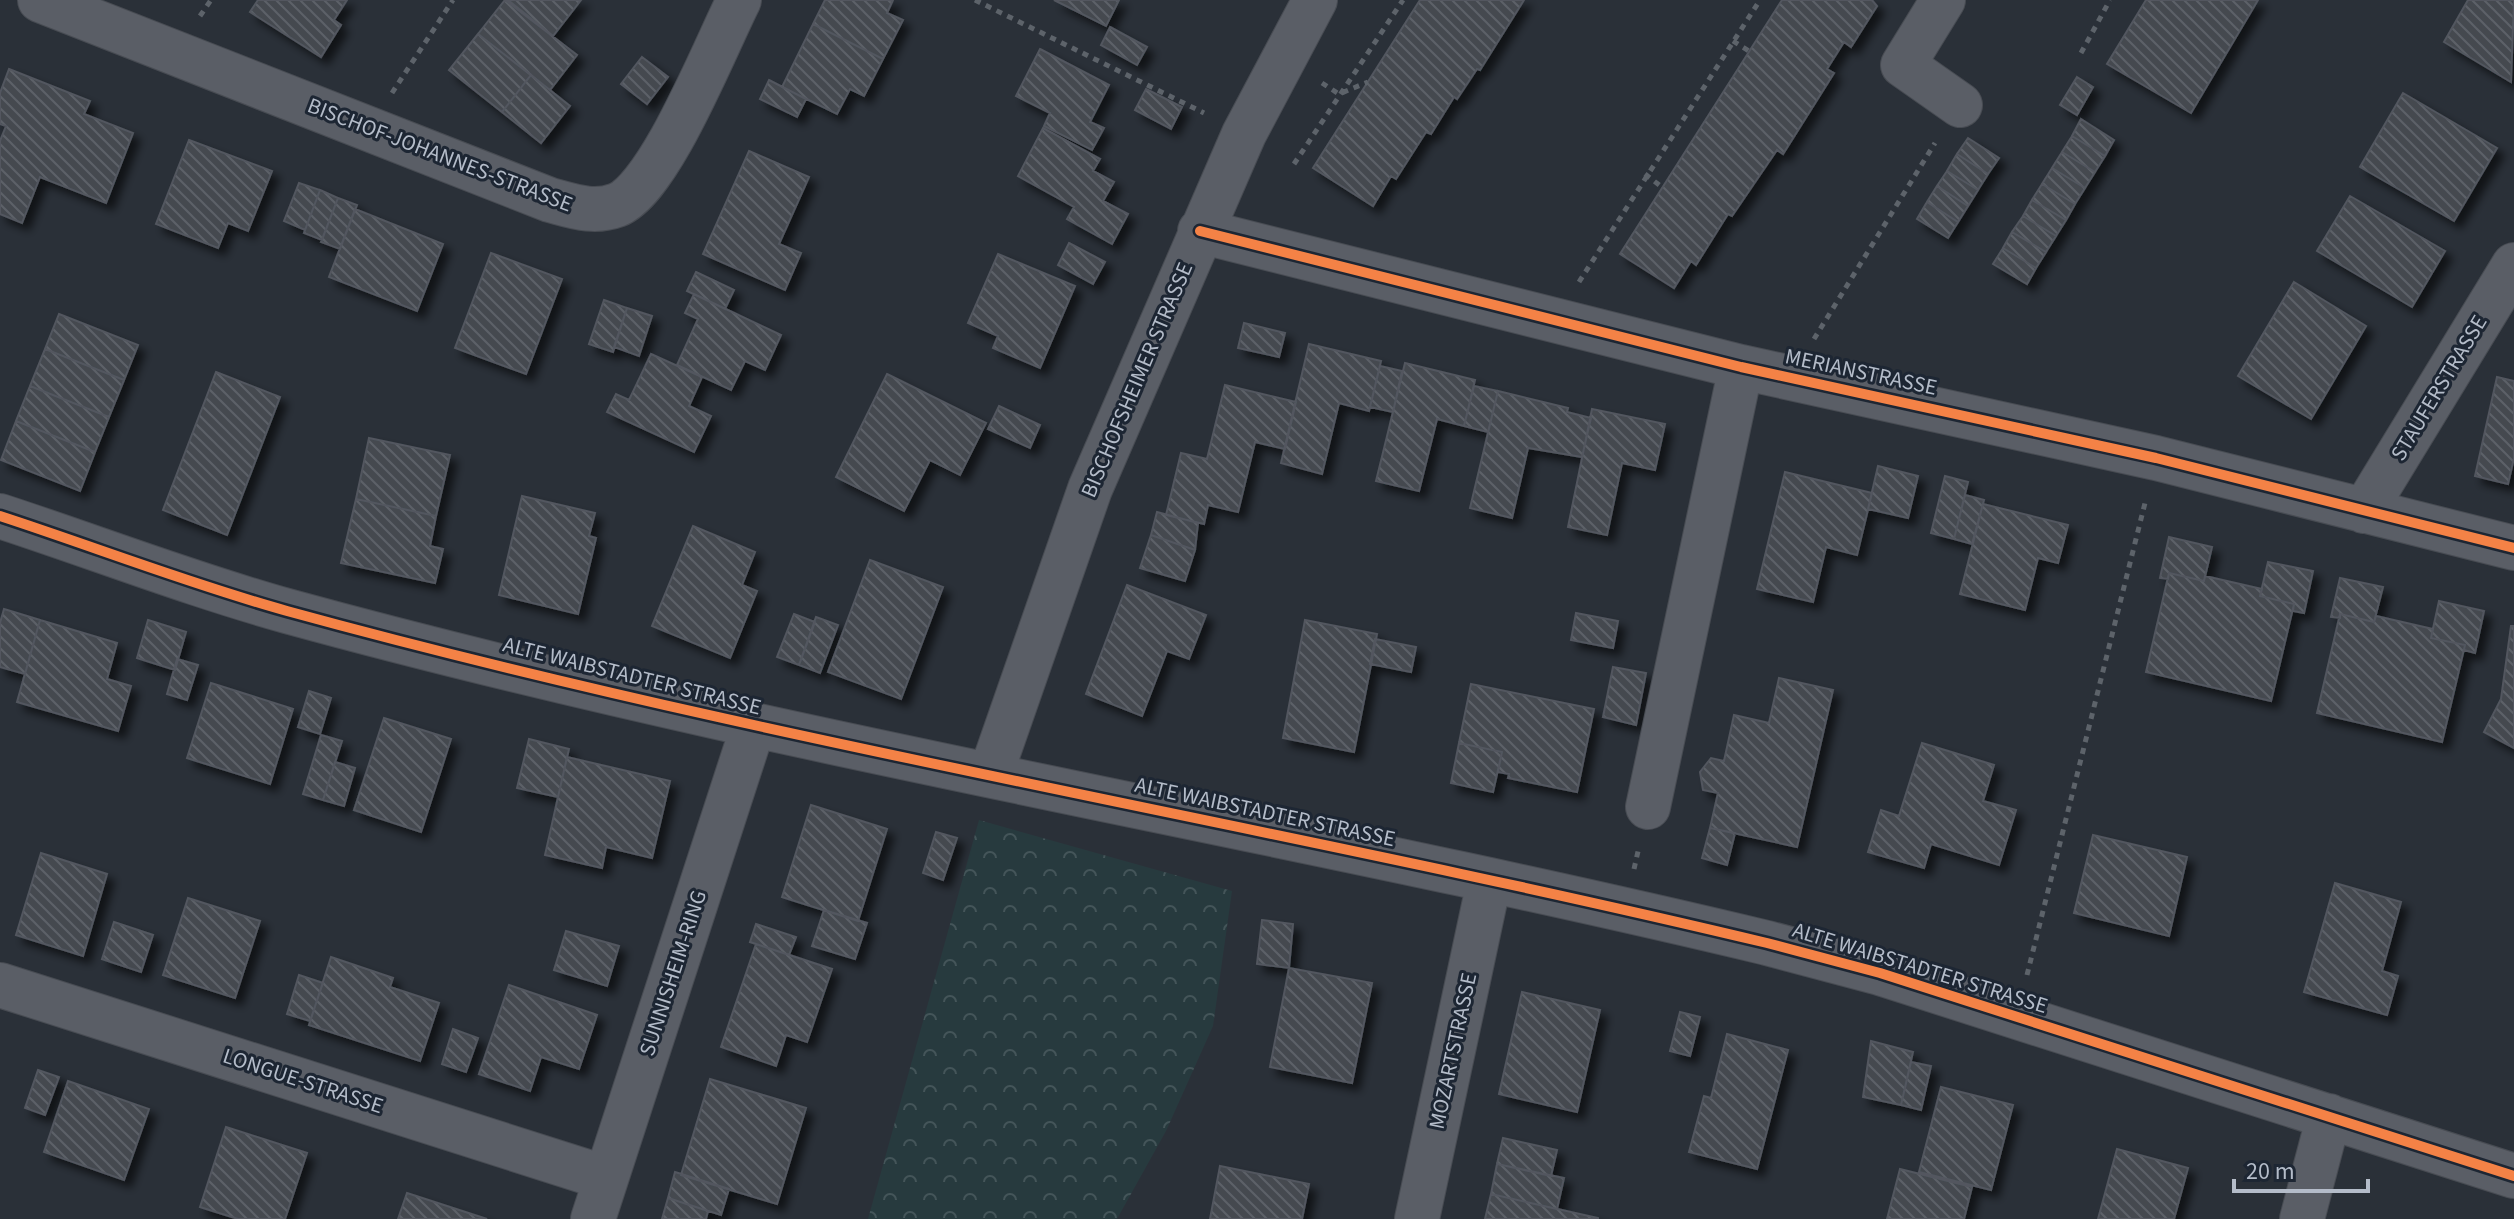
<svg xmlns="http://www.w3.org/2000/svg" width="2514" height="1219" font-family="'Source Sans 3',sans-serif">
<defs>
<pattern id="forest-crowns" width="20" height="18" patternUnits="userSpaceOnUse" patternTransform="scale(2)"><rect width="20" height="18" fill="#273a3e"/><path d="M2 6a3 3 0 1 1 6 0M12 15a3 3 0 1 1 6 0" fill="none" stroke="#445559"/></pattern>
<pattern id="building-back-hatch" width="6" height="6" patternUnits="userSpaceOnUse" patternTransform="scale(2)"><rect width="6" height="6" fill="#444950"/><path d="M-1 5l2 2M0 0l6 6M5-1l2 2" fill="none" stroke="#5d6168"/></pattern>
<filter id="shadow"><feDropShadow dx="7" dy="7" stdDeviation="4" flood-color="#0009"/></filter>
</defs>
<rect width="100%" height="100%" fill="#2a3038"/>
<path fill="url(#forest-crowns)" d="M979,820L1232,891L1213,1026L1166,1131L1117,1219H868Z"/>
<path fill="url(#building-back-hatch)" stroke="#52575f" stroke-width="2" filter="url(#shadow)" d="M258,0H347L334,20L341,25L321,57L250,12Z
M505,0L577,55L550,90L478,34Z
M508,0H581L553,36Z
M825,0H893L887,13L903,20L883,59L813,24Z
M1054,0H1119L1106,26Z
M1420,0H1524L1480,70L1477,69L1457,99L1454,97L1431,134L1426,132L1396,179L1391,176L1373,206L1313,168Z
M1782,0H1872L1877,6L1851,47L1844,42L1827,69L1834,73L1783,154L1777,150L1732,216L1728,214L1696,265L1691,261L1674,288L1620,254Z
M2146,0H2258L2191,113L2107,64Z
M2468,0H2514L2511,82L2444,42Z
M813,24L883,59L864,96L850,89L837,114L782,87Z
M1110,27L1147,47L1137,65L1101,45Z
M478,34L531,75L502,112L449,70Z
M1040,49L1109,85L1090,122L1104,128L1092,150L1044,126L1050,113L1016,96Z
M642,57L668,77L647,104L621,84Z
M9,69L90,101L84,114L133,133L106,203L40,177L22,223L0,214V141L6,126L0,124V93Z
M531,75L570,106L541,143L502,112Z
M2077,77L2093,87L2077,115L2060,105Z
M769,80L806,99L797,117L760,99Z
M1146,89L1182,107L1171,129L1135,110Z
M2403,93L2497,148L2454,221L2360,167Z
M2081,119L2114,140L2105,156L2072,136Z
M1043,128L1100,159L1093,171L1114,182L1103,201L1128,214L1112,244L1067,219L1074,207L1018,176Z
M2072,136L2105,156L2095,172L2062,152Z
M1968,138L1999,158L1988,174L1957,154Z
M189,140L272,171L248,231L228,223L218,248L156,224Z
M749,151L809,177L779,244L801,253L785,290L703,254Z
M2062,152L2095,172L2085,188L2052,168Z
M1957,154L1988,174L1978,190L1947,171Z
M2052,168L2085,188L2075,204L2042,184Z
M1947,171L1978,190L1968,206L1937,186Z
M299,183L320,190L305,230L284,221Z
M2042,184L2075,204L2066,220L2032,200Z
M1937,186L1968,206L1958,222L1927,202Z
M320,190L338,198L322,240L304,233Z
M2350,196L2445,251L2412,307L2317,251Z
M338,198L357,205L340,249L321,242Z
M2032,200L2066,220L2056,236L2023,216Z
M1927,202L1958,222L1948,238L1917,219Z
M355,209L443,244L417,311L329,277Z
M2023,216L2056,236L2046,252L2012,232Z
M2012,232L2046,252L2036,268L2003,248Z
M1069,243L1105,262L1093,284L1058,265Z
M2003,248L2036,268L2027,284L1993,264Z
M491,253L562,279L526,374L455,348Z
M998,254L1075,286L1040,368L993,348L998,336L968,323Z
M696,272L734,290L725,309L687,291Z
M2294,282L2366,326L2311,419L2238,376Z
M694,294L781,335L765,370L745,361L731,390L677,365L698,319L685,313Z
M604,300L627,308L613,352L589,344Z
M627,308L652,316L639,356L614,347Z
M59,314L138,345L124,380L45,349Z
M1244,323L1285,333L1279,357L1238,348Z
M1309,344L1381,361L1369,411L1339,403L1322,474L1281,463Z
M45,349L124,380L109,417L30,386Z
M651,354L702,377L689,406L711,416L694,452L607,412L616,394L629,400Z
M1405,363L1475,380L1464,426L1437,419L1419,491L1376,481Z
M1380,366L1402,371L1393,412L1370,407Z
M216,372L280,397L227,535L163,510Z
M887,374L986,423L960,475L930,460L904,511L836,477Z
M2497,377L2514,381V458L2508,484L2475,476Z
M1225,385L1296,402L1285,449L1255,442L1238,512L1208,505L1204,524L1166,515L1181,453L1207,459Z
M30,386L109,417L95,452L16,421Z
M1474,386L1498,391L1488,432L1464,426Z
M1498,391L1568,408L1567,412L1591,418L1582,457L1528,448L1512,518L1470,508Z
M999,406L1040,425L1030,448L988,429Z
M1592,409L1665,424L1655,470L1622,463L1607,535L1568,527Z
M16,421L95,452L80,491L1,460Z
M369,438L450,455L436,516L356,499Z
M1878,466L1918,476L1908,518L1868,509Z
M1785,472L1872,493L1857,555L1826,547L1813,602L1757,589Z
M1945,476L1968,482L1954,539L1931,533Z
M1965,495L1984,500L1972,544L1954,539Z
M522,496L595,513L589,536L596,538L578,614L499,595Z
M356,499L436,516L430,546L443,549L435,583L341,563Z
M1983,504L2068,525L2058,563L2038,558L2025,610L1960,594Z
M1157,512L1198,523L1195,550L1151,535Z
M693,526L755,552L742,585L757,591L730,658L652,626Z
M1151,535L1195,550L1185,581L1140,568Z
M2169,537L2212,547L2204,581L2169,573L2168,579L2160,578Z
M870,560L943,587L901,699L828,672Z
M2268,562L2313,571L2304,613L2293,611L2294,604L2260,596Z
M2169,573L2204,581L2205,576L2262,589L2260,596L2294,604L2271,701L2146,672Z
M2340,578L2383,587L2374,622L2340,614V618L2331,617Z
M1127,585L1206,615L1189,659L1167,651L1142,716L1086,694Z
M2439,601L2484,611L2475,653L2464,650L2465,645L2431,638Z
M4,609L40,620L25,674L0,667V623Z
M1576,613L1618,621L1613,648L1571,640Z
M794,614L815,622L799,665L777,657Z
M2340,614L2374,622L2376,616L2433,629L2431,638L2465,645L2442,742L2317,713Z
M816,617L838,625L820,673L799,665Z
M40,620L117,643L107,679L131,686L118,731L17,702Z
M148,620L186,632L175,670L137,658Z
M1305,620L1377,634L1354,752L1283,738Z
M2511,626H2514V748L2484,732L2501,699Z
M1375,639L1416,647L1411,672L1370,664Z
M177,659L198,665L187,700L167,694Z
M1613,667L1646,673L1636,725L1603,717Z
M1779,678L1833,690L1797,847L1710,828L1718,793L1703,790L1700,772L1711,758L1724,761L1734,715L1769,723Z
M211,683L293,709L270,784L187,758Z
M1471,684L1594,709L1577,792L1508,778L1509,774L1498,772L1502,752L1459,743Z
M309,691L331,698L320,734L298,727Z
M384,718L451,739L421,832L354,810Z
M321,735L342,741L323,800L303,794Z
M529,739L569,749L558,797L517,788Z
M1459,743L1502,752L1493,792L1451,783Z
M1922,743L1994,765L1983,801L2016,810L1999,865L1931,844L1924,868L1868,852L1881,810L1899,816Z
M567,757L670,781L652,858L606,847L602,868L545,855Z
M335,762L355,768L344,806L323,800Z
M811,805L887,829L858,921L782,897Z
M1710,828L1735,833L1727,865L1702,858Z
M936,832L957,838L943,880L923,873Z
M2093,835L2187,857L2169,936L2074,913Z
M41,853L107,874L83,956L16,935Z
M2335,883L2401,902L2382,971L2398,976L2387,1015L2304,992Z
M188,898L260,921L235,998L163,975Z
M824,910L867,923L855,959L812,946Z
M1262,920L1293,924L1289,968L1257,964Z
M114,922L153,935L141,972L102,959Z
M756,924L796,937L789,955L750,942Z
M566,931L619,946L607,986L554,970Z
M756,944L832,969L807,1042L786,1035L776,1066L721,1047Z
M331,957L393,978L390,987L439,1003L420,1061L309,1025Z
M1289,968L1372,983L1352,1083L1270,1067Z
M299,975L323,983L310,1021L287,1014Z
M509,985L597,1015L579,1069L541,1057L530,1091L479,1074Z
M1522,992L1600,1010L1577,1112L1499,1094Z
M1680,1012L1700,1017L1690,1056L1670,1051Z
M453,1029L478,1038L466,1072L442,1064Z
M1727,1034L1788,1050L1757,1169L1689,1152L1704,1096L1711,1098Z
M1871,1041L1913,1052L1901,1105L1863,1097Z
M1911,1062L1931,1066L1921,1110L1901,1105Z
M38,1070L59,1077L45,1115L25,1108Z
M710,1079L806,1108L777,1204L681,1175Z
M68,1081L149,1109L124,1180L44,1152Z
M1941,1087L2013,1105L1991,1190L1919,1172Z
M226,1127L307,1153L285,1219H238L200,1207Z
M1503,1138L1557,1150L1551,1176L1497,1164Z
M2117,1149L2188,1168L2174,1219H2098Z
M1497,1164L1564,1178L1557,1209L1491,1194Z
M1220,1166L1309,1184L1302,1219H1210Z
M1900,1169L1972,1187L1964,1219H1887Z
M675,1172L729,1189L721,1215L668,1198Z
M407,1193L487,1219H398Z
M1491,1194L1598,1218V1219H1485Z
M668,1198L708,1211L706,1219H662Z"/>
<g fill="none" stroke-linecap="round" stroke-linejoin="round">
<defs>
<path id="street" d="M40,0L550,200C573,206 593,214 617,205C660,188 716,45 739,0
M1943,0L1903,65L1960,105
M1200,231L1741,367L2156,458L2514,548
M2364,511L2514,265
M0,516C95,547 190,584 287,611C775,745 1275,825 1767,943L1880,973L2514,1176
M991,773L1090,489L1244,134L1315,0
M1648,807L1741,367
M0,985L606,1178
M593,1219L753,727
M1417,1219L1489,882
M2302,1219L2329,1116"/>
</defs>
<use href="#street" stroke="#484c53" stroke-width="46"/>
<path stroke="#5d636a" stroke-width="5" stroke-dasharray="6 6" stroke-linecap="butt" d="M975,0L1204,113
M200,16L211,0
M1733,41L1749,51
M2081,53L2110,0
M1322,83L1339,94L1368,82
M392,93L453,0
M1294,164L1403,0
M1645,174L1663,188
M1579,282L1760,0
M1814,339L1935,143
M1634,869L1639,847
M2027,975L2146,499"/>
<use href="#street" stroke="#5a5e66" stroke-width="44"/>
<defs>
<path id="cycleway" d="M1200,231L1741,367L2156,458L2514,548
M0,516C95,547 190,584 287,611C775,745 1275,825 1767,943L1880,973L2514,1176"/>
</defs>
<use href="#cycleway" stroke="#1d2633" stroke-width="15"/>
<use href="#cycleway" stroke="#f48246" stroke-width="10"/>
</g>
<g text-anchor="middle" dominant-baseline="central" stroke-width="6" stroke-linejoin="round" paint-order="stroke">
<g font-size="22" fill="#b4bcc9" stroke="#1d2633">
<text transform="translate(440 155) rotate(21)">BISCHOF-JOHANNES-STRASSE</text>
<text transform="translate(1861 372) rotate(12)">MERIANSTRASSE</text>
<text transform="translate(1137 380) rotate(-67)">BISCHOFSHEIMER STRASSE</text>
<text transform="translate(2439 388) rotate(-59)">STAUFERSTRASSE</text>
<text transform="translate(632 676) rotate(14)">ALTE WAIBSTADTER STRASSE</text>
<text transform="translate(1265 812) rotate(12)">ALTE WAIBSTADTER STRASSE</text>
<text transform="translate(1920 968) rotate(17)">ALTE WAIBSTADTER STRASSE</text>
<text transform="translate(673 973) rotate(-72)">SUNNISHEIM-RING</text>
<text transform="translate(1453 1051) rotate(-78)">MOZARTSTRASSE</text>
<text transform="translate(303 1081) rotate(18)">LONGUE-STRASSE</text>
</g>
</g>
<path d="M2234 1179v12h134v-12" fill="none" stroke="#b4bcc9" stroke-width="4"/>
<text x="2246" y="1179" font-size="24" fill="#b4bcc9" stroke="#1d2633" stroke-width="6" paint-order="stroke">20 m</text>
</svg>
